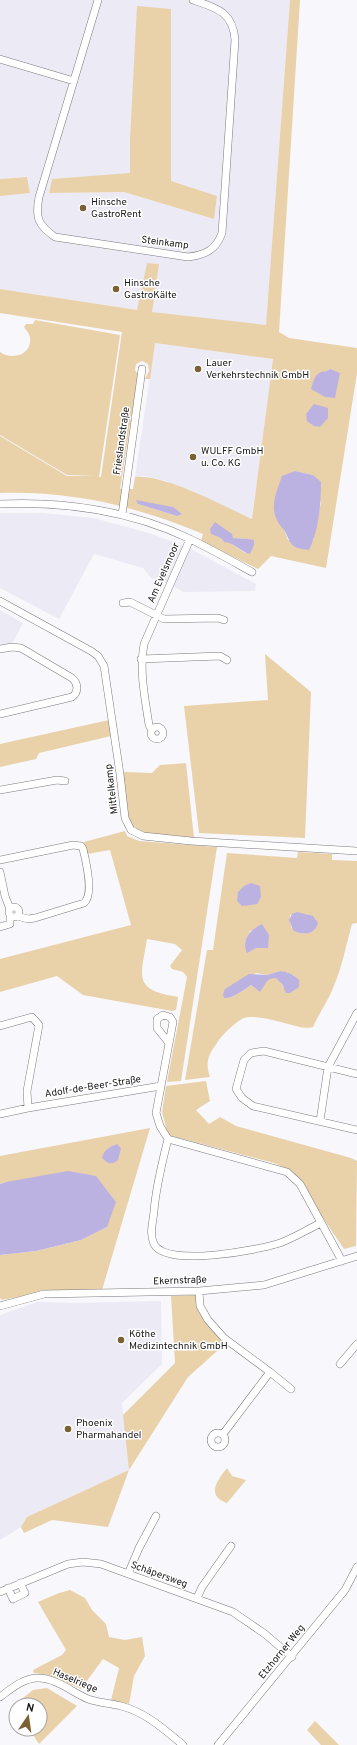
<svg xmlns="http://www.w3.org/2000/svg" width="357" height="1745" font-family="Overpass,sans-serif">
<rect width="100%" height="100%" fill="#f8f7fb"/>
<path fill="#eceaf5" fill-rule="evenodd" d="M0,0H290L266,326L152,312L158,264L147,263L137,310L0,289V196L30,193L27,177L0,179ZM170,9L171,181L217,196L214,219L124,192L49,193L52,179L130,174V139Z
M155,343L273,359L252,519L166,481L145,476L135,477Z
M0,513H43L94,518L149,533L184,546L167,584L151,578L143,568L94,554L59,619L0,588Z
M189,548L256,584L255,591L183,592L173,586Z
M0,610L23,623L12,644L0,646Z
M161,1301L162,1364L122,1403L129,1470L27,1517L21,1527L0,1540V1315L37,1302L74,1303Z"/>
<path fill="#e9d1aa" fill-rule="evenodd" d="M290,0H300L279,332L289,338L357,348V373L326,568L271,556L258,569L201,541L203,534C137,506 72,491 0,493V436L67,476H94L67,475L0,435V352C11,360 32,356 30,338C30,334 26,330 24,327L26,324H33L35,320L120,335L99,477H101L122,332L0,313V289L137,310L147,263L159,264L152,312L266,325ZM155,343L273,359L252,519C223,506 165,474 135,477L133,489H120L138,375L135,370L136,364L142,361L148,364L149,371L145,379H150ZM295,471L313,475L321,503L313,541L288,540L284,530ZM138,504L173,507L177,516ZM221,538C230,538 248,538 254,541L245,553L229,542H224Z
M137,6L171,9V181L217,196L214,219L124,192L49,193L52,179L130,173V139Z
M27,177L30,193L0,196V179Z
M265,654L311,692L305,838L199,833L184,706L268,700Z
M109,720L111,736L39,753L36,759L0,767V744Z
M186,763L194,838C174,836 136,840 127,818C123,809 124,783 123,772L152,773L160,765Z
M125,831L127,836L139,841L217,847L181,1081L167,1082L187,977L183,972L172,969L170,966L182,950L175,944L147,939C141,977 132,990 178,997L176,1010L172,1011L83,995L57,976L0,992V959L131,925L110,850L87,854L84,842Z
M298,852L332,854V860L357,861V923L352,924C346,945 342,968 333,988C328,1001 319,1013 313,1027C305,1029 300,1027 292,1025C281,1022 254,1014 244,1018C236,1021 221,1036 217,1043C208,1055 205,1063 210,1077L185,1080L207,950H213L227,853L297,858ZM306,914L316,920L311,932C302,935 297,933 291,927L290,915ZM251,930L268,948H256L245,942ZM280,971L288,973L295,976L283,988L282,984L276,977L269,978L256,989L251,985C244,990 232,999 224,998L256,973L267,975Z
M206,1081L210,1101L196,1110L209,1124L220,1117L236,1126L351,1158L357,1161L356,1246L344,1249L321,1215L303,1182L290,1170L274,1163L168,1135L162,1112L166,1086Z
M150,1128L102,1290L43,1292L2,1300L0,1298V1255L36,1251L81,1240L107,1227L6,1182L0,1184V1156Z
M196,1295C197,1316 212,1329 225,1344L188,1377L129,1470L108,1527L52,1520L24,1533L21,1527L27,1517L129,1470L123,1415L175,1363L171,1296Z
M227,1468L232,1476L246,1480L227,1503C205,1495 218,1480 227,1468Z
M70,1590L85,1598L92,1610L106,1624L109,1637L125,1640L142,1637L145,1656L134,1676L129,1704L111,1700L119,1668L103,1659L81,1689L49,1675L34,1673L33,1670L62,1655L66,1650L38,1602L59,1593Z
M47,1688L77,1706L39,1744L29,1729H40V1705H16V1710L13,1706L33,1690Z
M315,1721L339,1745H321L307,1730Z"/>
<path fill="#bcb2e2" d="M330,369L340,373L335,398L325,397L311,389C313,383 314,375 321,372C324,371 327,372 330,369Z
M314,404L328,408V418L320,427L314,426L307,421L306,414Z
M295,471L313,475L321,482C321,505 319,529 309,550C289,548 292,544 284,530C282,527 279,525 278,522C269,507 277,491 282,476Z
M136,500L173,507L182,514L177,516L138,504Z
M215,522L232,534L233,538L249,539L254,540V545L250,554C241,552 233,542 224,542L221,538L211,534L210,529Z
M251,883L260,886L261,897L257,904L242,906L237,901L238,892L244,886Z
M297,912L313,916L318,923C315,935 302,936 293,930L289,920L292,914Z
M262,924L269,935L268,948H256L247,953C241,940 250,930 262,924Z
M280,971C288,972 293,974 299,980V987L290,993H286L282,984L276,978C266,978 266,984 260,992L251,985C244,990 232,999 224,998L223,994L225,989L249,974L267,975Z
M117,1144L121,1148L118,1160C111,1166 107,1163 102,1158C104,1150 109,1147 117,1144Z
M68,1171L96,1176L116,1202L107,1227L81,1240L36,1251L0,1255V1184L6,1182Z"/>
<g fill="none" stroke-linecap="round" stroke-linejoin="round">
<defs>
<path id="street" d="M98,0L39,197C35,218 38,225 55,237L188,257C205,255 216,250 222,233L235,40C233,12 217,8 193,0
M0,59L74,81
M0,504C64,501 132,511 190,539C211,549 232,561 252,572
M122,515L142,369
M0,601L91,651L98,656L104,666L120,774L125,818L131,830L143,836L191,841L357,851
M123,603L130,602L164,619L218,618L224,620
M0,649L12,647L21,648L72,678C78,683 79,692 72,697L0,714
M141,659L220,656L227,660
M151 733a6 6 0 1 1 12 0a6 6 0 1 1-12 0Z
M152,730L149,725C145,698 139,671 144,644L190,539
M0,790L57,780L65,781
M0,860L73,845L81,846L83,849C86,861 94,895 84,903L35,918L28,919L17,916
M0,872L5,896L10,909
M9 912a5 5 0 1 1 10 0a5 5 0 1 1-10 0Z
M0,927L10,924V915
M0,1026L32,1017L39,1025L27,1091L28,1108
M169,1043L157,1028V1019L163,1015L170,1017L173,1022L156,1113L160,1126L168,1139L287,1172L300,1184L342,1261
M357,1074L264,1051L251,1053L244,1060L236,1089L242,1098L253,1106L357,1130
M0,1114L28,1108L161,1086
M320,1121L328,1067L357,1013
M168,1139C162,1163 156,1186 154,1211C153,1223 149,1233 154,1244C166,1268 258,1250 280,1243C294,1238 308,1229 321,1223
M199,1291L200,1306L208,1320L224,1338L270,1372L291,1389
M0,1306L44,1294L199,1291L264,1285L357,1256
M340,1364L357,1344
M211 1440a7 7 0 1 1 14 0a7 7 0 1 1-14 0Z
M223,1434L270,1372
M128,1574L139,1548L156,1516
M8,1588L13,1599L25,1593L20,1583
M0,1592L68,1564L83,1562L101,1564L233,1612L265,1634L292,1657
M197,1598L202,1587L231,1546
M0,1697C11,1689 23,1678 38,1678C56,1678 72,1692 88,1699C99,1703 110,1703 121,1706C145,1712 164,1729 183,1745
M218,1745L345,1590L357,1567"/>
</defs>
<use href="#street" stroke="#7a797c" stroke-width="8"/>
<use href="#street" stroke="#fff" stroke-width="7"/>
</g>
<g fill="#7b6032" stroke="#fff" stroke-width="1.5">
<circle cx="83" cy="208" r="4"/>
<circle cx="116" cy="289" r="4"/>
<circle cx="198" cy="369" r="4"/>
<circle cx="193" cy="457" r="4"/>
<circle cx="121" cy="1340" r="4"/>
<circle cx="68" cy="1429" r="4"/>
</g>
<g text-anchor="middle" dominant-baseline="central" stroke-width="3" stroke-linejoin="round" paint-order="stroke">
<g font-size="10" fill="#19191a" stroke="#fff" text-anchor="start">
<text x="91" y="202">Hinsche<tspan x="91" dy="12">GastroRent</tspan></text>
<text x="124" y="283">Hinsche<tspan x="124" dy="12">GastroKälte</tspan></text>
<text x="206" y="363">Lauer<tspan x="206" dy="12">Verkehrstechnik GmbH</tspan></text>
<text x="201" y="451">WULFF GmbH<tspan x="201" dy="12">u. Co. KG</tspan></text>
<text x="129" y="1334">Köthe<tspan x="129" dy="12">Medizintechnik GmbH</tspan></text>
<text x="76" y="1423">Phoenix<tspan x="76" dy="12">Pharmahandel</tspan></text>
</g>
<g font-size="10" fill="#19191a" stroke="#fff">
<text transform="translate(165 243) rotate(7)">Steinkamp</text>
<text transform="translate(122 441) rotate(-82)">Frieslandstraße</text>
<text transform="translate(164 573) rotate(-66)">Am Evelsmoor</text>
<text transform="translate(112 789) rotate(-97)">Mittelkamp</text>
<text transform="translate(93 1087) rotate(-9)">Adolf-de-Beer-Straße</text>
<text transform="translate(180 1281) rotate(-2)">Ekernstraße</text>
<text transform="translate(159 1575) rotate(20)">Schäpersweg</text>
<text transform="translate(282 1652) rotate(-51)">Etzhorner Weg</text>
<text transform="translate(75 1681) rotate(23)">Haselriege</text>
</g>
</g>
<g transform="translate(28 1717) rotate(13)"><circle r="19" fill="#ffffff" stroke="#a3a3a3"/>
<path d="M0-3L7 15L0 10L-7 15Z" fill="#7b6032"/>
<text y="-6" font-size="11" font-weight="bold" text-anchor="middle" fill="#19191a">N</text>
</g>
</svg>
